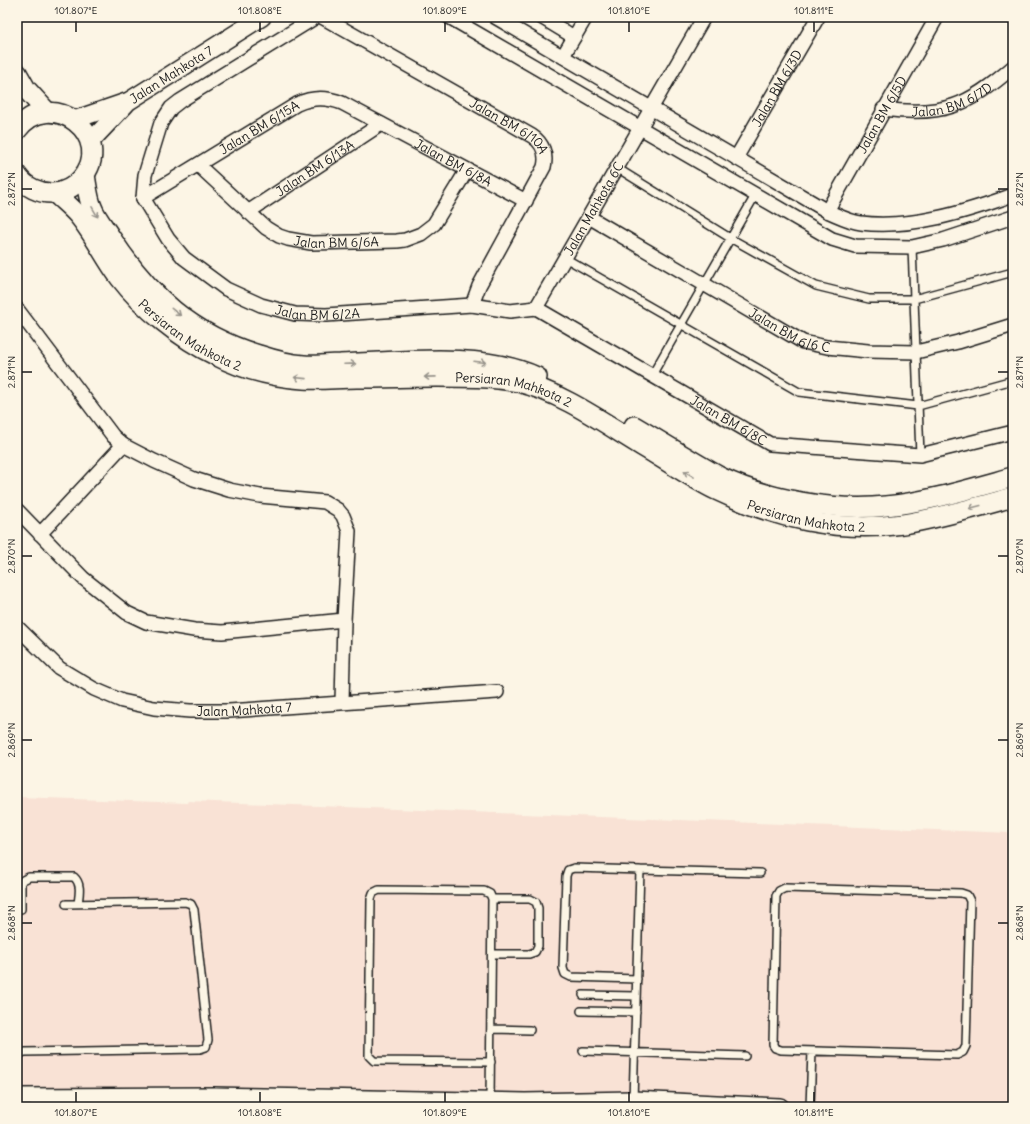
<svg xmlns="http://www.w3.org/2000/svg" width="1030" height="1124" font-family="Delius,sans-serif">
<rect width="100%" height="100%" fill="#fcf5e5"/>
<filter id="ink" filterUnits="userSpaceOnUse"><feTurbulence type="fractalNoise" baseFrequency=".025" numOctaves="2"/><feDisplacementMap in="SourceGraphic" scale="8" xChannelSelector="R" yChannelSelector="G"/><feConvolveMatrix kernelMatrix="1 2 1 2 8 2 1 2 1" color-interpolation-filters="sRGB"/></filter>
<g filter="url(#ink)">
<path fill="#f9e2d5" d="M17,797L187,803L188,801L1013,833V1107H17Z"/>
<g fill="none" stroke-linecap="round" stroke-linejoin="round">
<defs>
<path id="service" d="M617,168L730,238L816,286L869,299H914L1013,272
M912,247L920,455
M565,258L799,392L918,406L1013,380
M652,375L756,194
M785,888L961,893L967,895L970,901L966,1046L963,1052L957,1055L781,1050L775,1048L773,1045L776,896L779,891Z
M21,909V882L23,880L29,877H74C82,884 79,895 78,904
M492,954H529L535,952L538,946V908L536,902L530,899H492
M637,979L571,977L565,974L563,968L566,876L568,870L574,868L640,870
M583,995L636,996
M581,1011L636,1012
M491,1029L530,1030
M583,1051L745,1056
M17,1060L19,1054L25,1052L200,1049L206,1047L208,1040L194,910L191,904L185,902L66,904
M633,1100L640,870L760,873
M490,1101L492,899L490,894L484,891L379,890L373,893L371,899L369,1056L374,1061L491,1062
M810,1107L812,1051"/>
<g id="minor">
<path id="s1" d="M322,17L532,136C543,143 547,155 544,167L479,286L472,305"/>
<path d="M449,17L832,239L855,246L912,247L943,240L1013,217"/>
<path d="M495,17L827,211C837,215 850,222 861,223C911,229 966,212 1013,195"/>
<path d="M541,17L574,37"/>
<path d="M563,56L586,17"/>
<path id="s2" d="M883,109C943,117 968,106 1013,67"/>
<path id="s3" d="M736,158L818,17"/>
<path id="s4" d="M198,165L266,228L279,236L288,239L311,243L397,241L405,240L421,234L434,224L467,170"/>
<path id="s5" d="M143,198L168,239L184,258L226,289L261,305L295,314L326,315L472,305L510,311L536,308"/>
<path id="s6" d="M143,198L297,104C312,97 327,97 342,103L526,201"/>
<path d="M143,198L145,175L161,123L171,108L180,101L316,17"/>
<path id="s7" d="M827,211L937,17"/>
<path id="s8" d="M248,212L381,124"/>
<path id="s9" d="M589,217L803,342L827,347L868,351L916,352L958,342L1013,325"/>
<path id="s10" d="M536,308L770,444L920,455L1013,432"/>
<path id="s11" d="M536,308L704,17"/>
<path d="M17,309L113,436L123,445L154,461L194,479L229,490L260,496L325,502L338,510L343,516L349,531L344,620L342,702"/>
<path d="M17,510L83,578L127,613L146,622L194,630L222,632L344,620"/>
<path d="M40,534L123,445"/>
<path id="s12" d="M17,627L59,668L94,689L122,701L154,708L190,711H229L497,692"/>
</g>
<g id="tertiary">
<path id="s13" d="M74,120L129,101L262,17"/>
<path d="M90,142L126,104"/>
<path d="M17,1097L214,1096L525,1102L633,1100L780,1107"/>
</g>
<g id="secondary">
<path d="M17,73L26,89L47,112"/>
<path d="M17,130C51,84 118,138 81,179C74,187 64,192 54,193C40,194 25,187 17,175"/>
<path d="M85,175C87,186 88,198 92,207C96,218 105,228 111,238C149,296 192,335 259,355C274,360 289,364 304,365C315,366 328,364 340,364C401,362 481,351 537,377"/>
<path id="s14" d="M55,193C62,200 71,207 78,215C94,234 105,258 120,278C143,308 181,339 215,355C242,369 273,377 303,379C321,380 339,378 357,378C384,378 411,377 437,377C464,377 491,377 518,382C561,392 604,423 642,446C666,460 690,477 716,490C774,518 839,533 903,524C940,518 977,507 1013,497"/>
<path d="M634,426C663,443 691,461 720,477C765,499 836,512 886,506C927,502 973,488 1013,477"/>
</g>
</defs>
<use href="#service" stroke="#1c1c1c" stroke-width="10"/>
<use href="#minor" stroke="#1c1c1c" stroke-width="16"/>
<use href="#tertiary" stroke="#1c1c1c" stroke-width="20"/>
<use href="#secondary" stroke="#1c1c1c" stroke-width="22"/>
<use href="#service" stroke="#fcf5e5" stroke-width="7"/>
<use href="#minor" stroke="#fcf5e5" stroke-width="13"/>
<use href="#tertiary" stroke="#fcf5e5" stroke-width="17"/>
<use href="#secondary" stroke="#fcf5e5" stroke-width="19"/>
</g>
<defs><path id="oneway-shaft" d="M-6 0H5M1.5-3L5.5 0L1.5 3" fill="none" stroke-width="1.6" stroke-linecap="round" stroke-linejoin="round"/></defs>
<g stroke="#97938b">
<use href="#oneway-shaft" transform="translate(95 212) rotate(60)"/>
<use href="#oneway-shaft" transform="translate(176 312) rotate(38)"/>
<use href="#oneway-shaft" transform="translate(480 362) rotate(6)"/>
<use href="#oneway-shaft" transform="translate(350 364) rotate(-2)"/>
<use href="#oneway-shaft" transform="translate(430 377) rotate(179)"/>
<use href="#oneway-shaft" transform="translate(300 378) rotate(-174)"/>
<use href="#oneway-shaft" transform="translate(689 474) rotate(-149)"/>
<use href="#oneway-shaft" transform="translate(975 507) rotate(165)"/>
</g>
</g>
<path fill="none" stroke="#1c1c1c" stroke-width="1.5" d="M76,22V32M260,22V32M445,22V32M629,22V32M814,22V32M22,189H32M998,189H1008M22,372H32M998,372H1008M22,556H32M998,556H1008M22,740H32M998,740H1008M22,923H32M998,923H1008M76,1092V1102M260,1092V1102M445,1092V1102M629,1092V1102M814,1092V1102"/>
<g text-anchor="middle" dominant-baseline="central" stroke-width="3" stroke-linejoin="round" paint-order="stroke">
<g font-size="13" fill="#1c1c1c" stroke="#fcf5e5">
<text stroke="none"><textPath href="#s13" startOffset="108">Jalan Mahkota 7</textPath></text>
<text stroke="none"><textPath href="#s3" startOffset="81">Jalan BM 6/3D</textPath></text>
<text stroke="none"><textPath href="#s2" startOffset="71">Jalan BM 6/7D</textPath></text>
<text stroke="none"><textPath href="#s7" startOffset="111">Jalan BM 6/5D</textPath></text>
<text stroke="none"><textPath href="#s6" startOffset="136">Jalan BM 6/15A</textPath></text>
<text stroke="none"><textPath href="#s1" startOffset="217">Jalan BM 6/10A</textPath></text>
<text stroke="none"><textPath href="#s6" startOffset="353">Jalan BM 6/8A</textPath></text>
<text stroke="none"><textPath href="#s8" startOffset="80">Jalan BM 6/13A</textPath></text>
<text stroke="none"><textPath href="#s11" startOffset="115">Jalan Mahkota 6C</textPath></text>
<text stroke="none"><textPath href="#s4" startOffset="166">Jalan BM 6/6A</textPath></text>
<text stroke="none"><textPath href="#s5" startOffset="221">Jalan BM 6/2A</textPath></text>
<text stroke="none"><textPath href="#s9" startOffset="231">Jalan BM 6/6 C</textPath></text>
<text stroke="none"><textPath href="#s14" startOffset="199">Persiaran Mahkota 2</textPath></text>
<text stroke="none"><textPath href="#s14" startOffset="535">Persiaran Mahkota 2</textPath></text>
<text stroke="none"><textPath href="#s10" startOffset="223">Jalan BM 6/8C</textPath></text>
<text stroke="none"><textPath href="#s14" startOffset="859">Persiaran Mahkota 2</textPath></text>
<text stroke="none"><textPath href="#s12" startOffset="253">Jalan Mahkota 7</textPath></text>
</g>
</g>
<rect width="1030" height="1124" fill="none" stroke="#fcf5e5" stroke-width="44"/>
<rect x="22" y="22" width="986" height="1080" fill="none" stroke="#1c1c1c" stroke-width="1.5"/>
<g font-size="10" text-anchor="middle" fill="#1c1c1c">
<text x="76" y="14">101.807°E</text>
<text x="260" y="14">101.808°E</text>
<text x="445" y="14">101.809°E</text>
<text x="629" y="14">101.810°E</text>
<text x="814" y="14">101.811°E</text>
<text transform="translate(11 189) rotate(-90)" y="4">2.872°N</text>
<text transform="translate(1019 189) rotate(-90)" y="4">2.872°N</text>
<text transform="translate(11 372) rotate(-90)" y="4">2.871°N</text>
<text transform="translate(1019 372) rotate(-90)" y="4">2.871°N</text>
<text transform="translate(11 556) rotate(-90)" y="4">2.870°N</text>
<text transform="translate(1019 556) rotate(-90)" y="4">2.870°N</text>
<text transform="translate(11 740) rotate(-90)" y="4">2.869°N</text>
<text transform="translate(1019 740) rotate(-90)" y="4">2.869°N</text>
<text transform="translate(11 923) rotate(-90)" y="4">2.868°N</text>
<text transform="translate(1019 923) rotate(-90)" y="4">2.868°N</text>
<text x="76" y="1116">101.807°E</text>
<text x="260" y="1116">101.808°E</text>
<text x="445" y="1116">101.809°E</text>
<text x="629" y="1116">101.810°E</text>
<text x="814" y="1116">101.811°E</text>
</g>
</svg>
